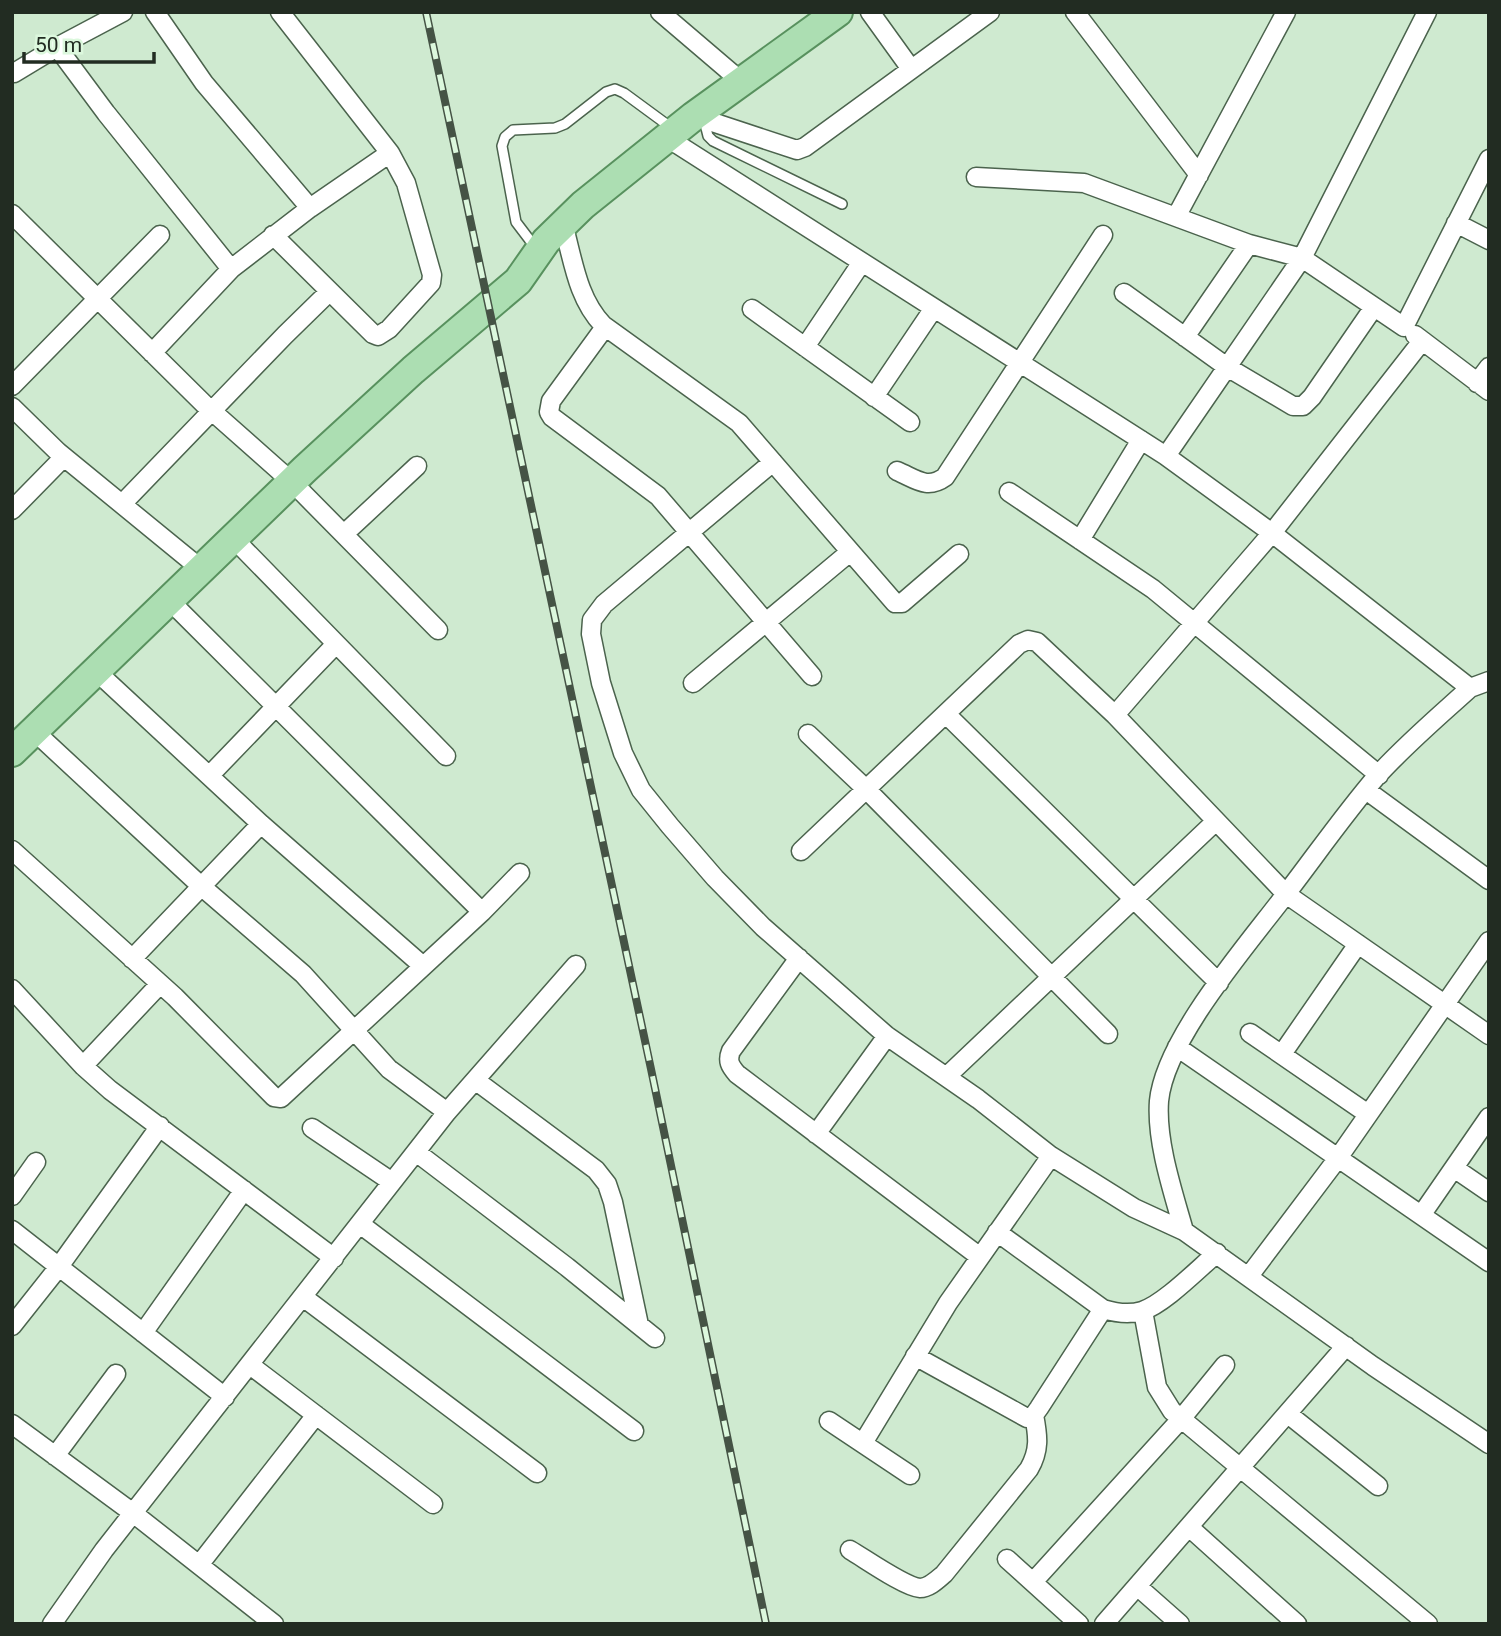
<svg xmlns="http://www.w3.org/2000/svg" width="1501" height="1636" font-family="Roboto,sans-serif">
<rect width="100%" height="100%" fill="#cfead0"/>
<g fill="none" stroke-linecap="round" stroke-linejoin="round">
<defs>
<path id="lane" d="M704,120L708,136L713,141L842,204
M535,247L516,222L502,146L505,137L513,130L555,128L565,124L606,92L615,89L624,93L673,129"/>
<path id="street" d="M155,12L204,83L310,208
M660,12L742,82
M870,12L911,69
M1075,12L1199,175
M1286,12L1176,217L1249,244L1302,258L1404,327L1489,159
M57,47L106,113L231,269
M14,73L57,47L123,12
M694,116L797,150L805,147L990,12
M666,137L1166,456L1272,533L1470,688L1489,681
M976,177L1084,183L1176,217
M12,214L204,404L292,482L438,630
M1456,223L1489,240
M563,224C573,259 577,298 603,325L739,423L895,603H902L959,554
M273,235L373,334L378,336L389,329L431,283L432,275L406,183L390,153L280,12
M1124,293L1227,367L1293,406H1303L1312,397L1374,307
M752,309L910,422
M605,327L551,401L549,412L552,417L658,496L812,676
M1415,335L1489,391
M1185,337L1249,244
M805,347L862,262
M152,353L231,269L310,208L390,153
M1477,383L1489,367
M12,386L160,235
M874,397L934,308
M12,407L58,452L201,569
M1166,456L1302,258L1427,12
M773,462L604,604L592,620L591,634L601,683L623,753L641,790L670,826L715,878L763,927L887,1036L978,1099L1051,1156L1134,1208L1184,1231L1373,1366L1489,1444
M897,471C916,479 927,490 945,477L1103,235
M1009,492L1153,589L1379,775
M122,504L285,335L329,292
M12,510L64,457
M344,534L417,466
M234,539L446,756
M1080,540L1141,440
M169,600L482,912
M96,671L261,824L423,966
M693,683L850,552
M946,714L1219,983
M1115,715L1272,533L1422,341
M34,731L201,886L303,974L389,1069L447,1112
M808,734L867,790L1108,1034
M210,775L336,644
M1366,790L1489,880
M12,850L175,997L274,1097L281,1098L482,912L520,873
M801,851L1019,644L1028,640L1037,642L1115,715L1286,894L1489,1035
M799,958L731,1051C727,1061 730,1066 737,1074L980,1257
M132,959L261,824
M12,989L83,1066L110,1090L334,1258
M1250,1033L1368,1114
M1177,1047L1489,1262
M1282,1054L1358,944
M83,1066L160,984
M946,1077L1216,821
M475,1080L596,1170L607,1184L613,1202L639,1325
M312,1128L392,1182
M816,1134L887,1036
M416,1152L567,1267L655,1338
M1454,1168L1489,1192
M12,1196L36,1162
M1422,1214L1489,1117
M360,1224L634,1431
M12,1230L225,1397
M1184,1231C1173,1192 1156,1142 1159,1101C1165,1038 1250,942 1289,890C1318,852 1346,812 1377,776C1405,745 1438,717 1470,688
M997,1232L1103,1309C1116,1313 1129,1315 1142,1311C1164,1304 1198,1269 1217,1253
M1249,1276L1338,1158L1489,941
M303,1297L537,1473
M1143,1311L1157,1387L1172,1411L1428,1624
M12,1326L58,1268L160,1126
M143,1333L244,1190
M915,1356L1027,1418L1034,1415L1039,1408L1103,1309
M250,1365L433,1504
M1288,1414L1378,1486
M829,1421L910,1475
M12,1424L133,1513L274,1624
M863,1443L948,1303L1051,1156
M55,1456L116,1374
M1189,1527L1297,1624
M850,1550C864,1558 905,1587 920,1588C929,1588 937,1580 944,1574L1029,1469C1040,1450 1038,1436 1034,1415
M1007,1559L1079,1624
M199,1565L316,1415
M1033,1582L1181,1419L1225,1365
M1137,1586L1180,1624
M52,1624L104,1550L447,1112L576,965
M1104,1624L1346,1346"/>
<path id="primary" d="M12,752L305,469L413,370L518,281L546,241L583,205L694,116L838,12"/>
</defs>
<use href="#lane" stroke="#4b634d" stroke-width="12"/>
<use href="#street" stroke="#4b634d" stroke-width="21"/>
<use href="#primary" stroke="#58915e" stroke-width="32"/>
<use href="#lane" stroke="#fff" stroke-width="9"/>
<use href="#street" stroke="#fff" stroke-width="18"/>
<use href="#primary" stroke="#acdeb2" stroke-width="28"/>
<defs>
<path id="rail" d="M426,12L651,1069L766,1624"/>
</defs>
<use href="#rail" stroke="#455345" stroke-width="8"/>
<use href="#rail" stroke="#dcf8dd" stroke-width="5" stroke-dasharray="16" stroke-linecap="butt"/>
</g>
<rect width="1501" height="1636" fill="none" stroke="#222c22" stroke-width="28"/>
<path d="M24 52v10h130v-10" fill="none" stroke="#222c22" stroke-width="3.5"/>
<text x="35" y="52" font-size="21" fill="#222c22" stroke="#dcf8dd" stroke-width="5" paint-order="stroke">50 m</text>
</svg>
